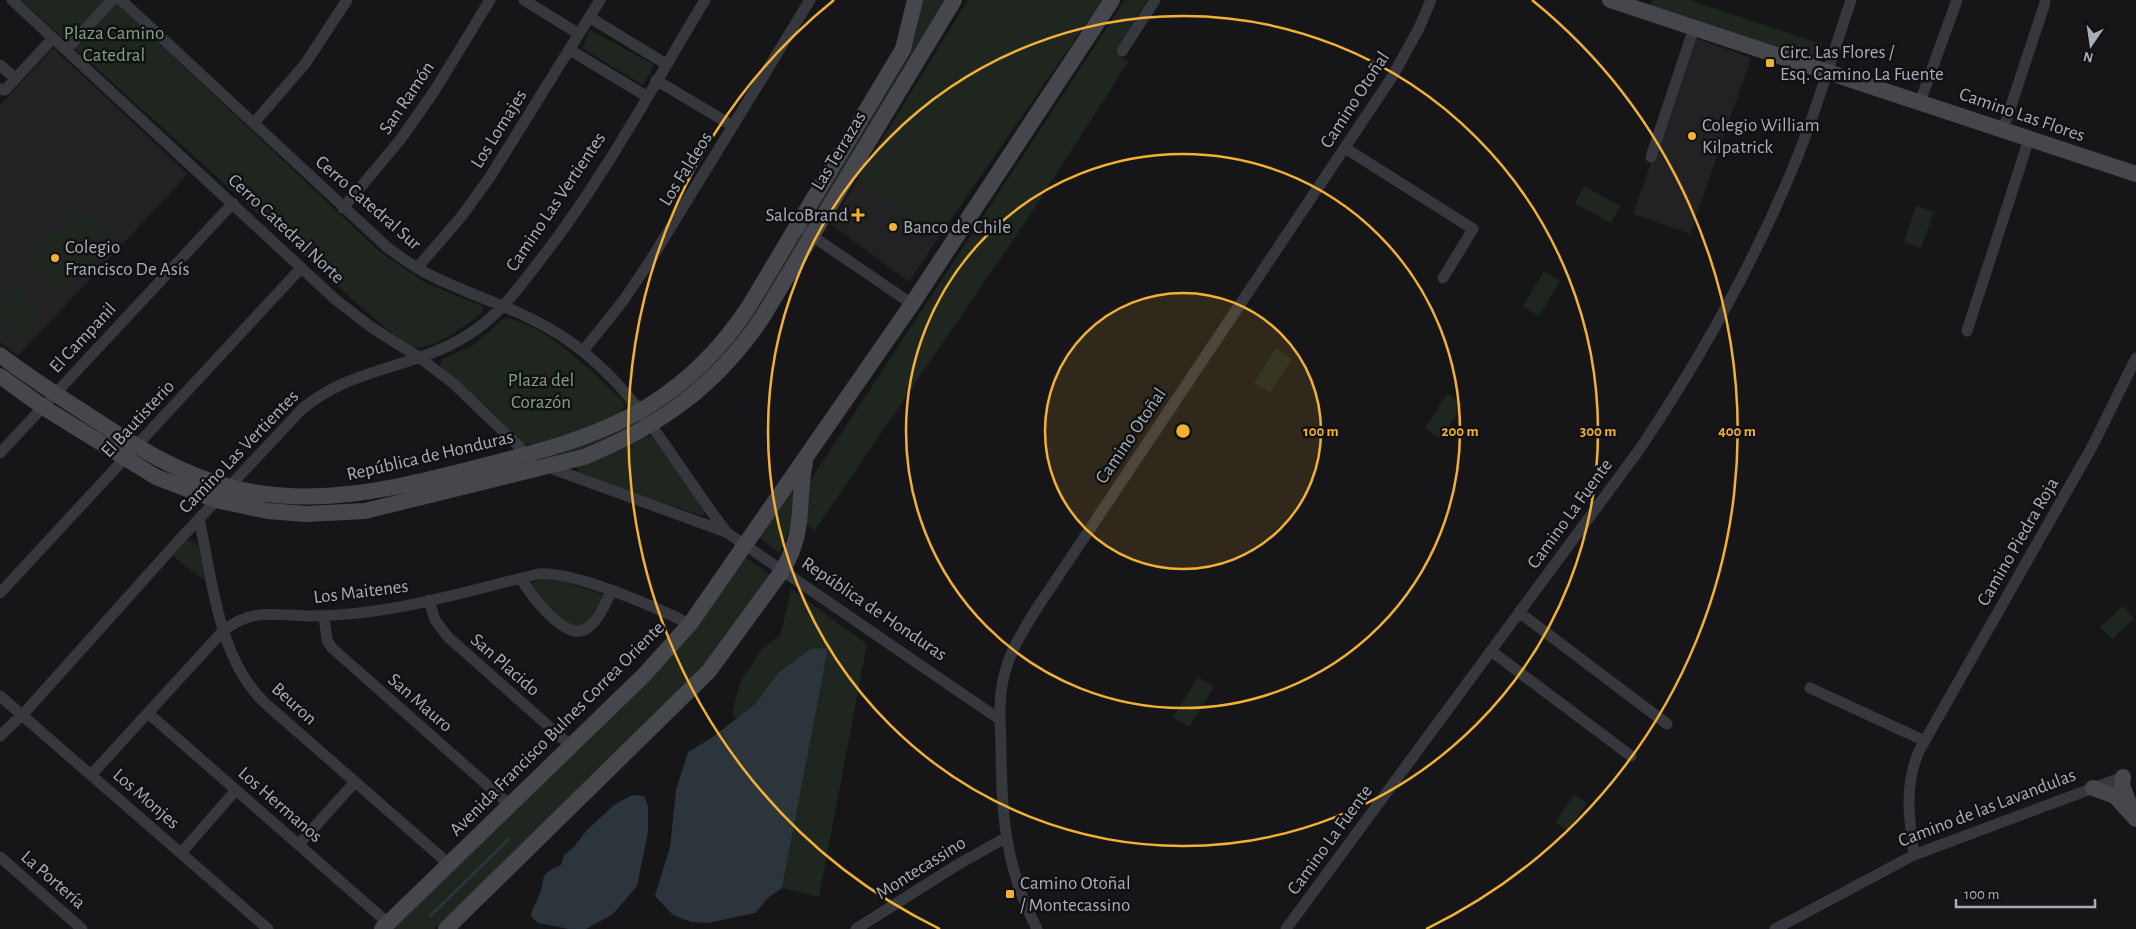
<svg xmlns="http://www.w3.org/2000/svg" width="2136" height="929" font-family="'Alegreya Sans',sans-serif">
<rect width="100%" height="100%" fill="#161618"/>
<path fill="#222225" d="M1695,38L1751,58L1690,234L1633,214Z
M53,48L188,174L18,356L0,342V105Z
M857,180L941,234L909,282L831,224Z"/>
<path fill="#1e261f" d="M21,0H113L380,252L426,283L482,306L483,312C468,323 431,354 412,346C398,340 375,318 362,308Z
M922,0H949L756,315L712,372L652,417L650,414L690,382L908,55L917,29Z
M968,0H1102L941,234L857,180Z
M1125,0H1147L1115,53L1128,62L1028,218L815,530L806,525V487Z
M1652,0H1690L1822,44L1816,63L1649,8Z
M590,30L653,64V68L643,85L582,48Z
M1584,186L1620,206L1611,223L1575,204Z
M1916,206L1934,212L1921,248L1904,242Z
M77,207L112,239L62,294L27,262Z
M1544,271L1560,281L1539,316L1523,306Z
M0,276L10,286L0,297Z
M15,289L26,300L2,326L0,324V305Z
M30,303L41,314L17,341L5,330Z
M504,318C542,321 599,377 626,404C610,433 562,437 533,445L523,443L489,409L440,366L443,359L475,344Z
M1276,348L1292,359L1270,393L1254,383Z
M1447,394L1463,404L1441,439L1425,428Z
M640,419L641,421L615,439L546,461L544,458Z
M643,436L653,437L705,512L703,516L578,474L576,467Z
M791,490C800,509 788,535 779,553L757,536Z
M186,541H191L198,545L205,581L173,556Z
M744,556L772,576L702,674L434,929H391L497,827Z
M543,579L565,582L602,594V600L585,624L578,628C560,623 538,601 528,585Z
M791,589L867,644L819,897L782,888L827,649H810L778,673L755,704L736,719L732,711L741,681L763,648L781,634Z
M2123,606L2134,619L2112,639L2100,627Z
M1198,677L1214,687L1189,727L1173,717Z
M1574,794L1587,803L1568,831L1555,822Z"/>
<path fill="#2c353c" d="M828,648L782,888L769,897L755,913L708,923L691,922L673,915L655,896L670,847L676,790L688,752L710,739L755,704L778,673L810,649Z
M632,795L644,796L648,806V832L637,886L613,914L586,929H569L538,923L531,916C532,908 535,905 538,898C547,880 536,875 561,865L564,855L573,848L587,830L614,805Z"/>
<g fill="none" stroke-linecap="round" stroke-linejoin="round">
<path stroke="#2c353c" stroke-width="2.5" d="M430,916L509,839"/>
<path stroke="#37383d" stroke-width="11" d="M12,0L336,300L371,327L420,358L454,384L531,458
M121,0L388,248C401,257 412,266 426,273C472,297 523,309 566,339C637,387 674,464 725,530
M524,0L579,34
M589,17L666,64
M66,50L112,0
M570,50L646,96
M1122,51L1155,0
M0,65L15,78
M656,80L733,126
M0,89L5,90L53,38
M1920,102L1957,0
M254,123L305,64L347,0
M2003,130L2045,3
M1345,148L1473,229L1443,278
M1651,157L1694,28
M343,208L400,140L435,90L490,0
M796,225L912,304
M417,268L461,217L490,177L600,0
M1967,331L2029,139
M583,351L623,301L650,261L810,0
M0,453L233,203
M545,466L726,532L999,719
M199,518C212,579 218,660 266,704L449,864
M521,578C529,594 564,639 584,630C597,624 605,604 611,592
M0,593L301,268
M429,600L435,620L448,637L571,746
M1519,612L1667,724
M324,616L327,640L332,648L511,806
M1491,651L1631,756
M1810,688L1925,741
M0,696L268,929
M148,713L388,923
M0,736L26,711L181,538L302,409C357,363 422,370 478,328C504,309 524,281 544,255C605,176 653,86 705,0
M91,775L223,631C251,608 274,615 306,616C386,617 462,592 538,574C575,571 655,607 690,624
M299,844L355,782
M181,853L236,790
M1914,855C1909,818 1904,786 1919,751L2093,445L2136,358
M0,857L82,929
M856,929L957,865L1005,838
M1037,929C1005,868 1001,812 1001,744C1000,719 998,697 1005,672C1011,649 1024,629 1037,608L1392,77L1419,28L1431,0
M1286,929L1639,450C1701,358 1755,261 1797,158C1818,106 1833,53 1851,0
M1775,929L1914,855L2123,777"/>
<path stroke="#45474d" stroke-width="16" d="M1610,0L2136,174
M0,355C30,378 62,398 94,419C137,447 179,474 230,487C317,510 399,487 483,466C541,451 599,437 650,405C690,380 722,347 748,308L903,49L915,0
M0,376L43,407L156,477L216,500L268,511L306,514L365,511L584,457C660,426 715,387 762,318L954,0
M2123,777L2122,785L2130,806
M2093,788L2115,796L2136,819
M382,929L643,676L690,624L912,304L1112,0
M446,929L709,671L782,571C807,529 796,506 805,463"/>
</g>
<circle cx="1183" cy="431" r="138" fill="#f2b134" fill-opacity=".12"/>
<g fill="none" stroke="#f2b134" stroke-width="2.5">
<circle cx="1183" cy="431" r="138"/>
<circle cx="1183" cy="431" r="277"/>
<circle cx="1183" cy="431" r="415"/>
<path d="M940 929A554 554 0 0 1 834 0M1532 0A554 554 0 0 1 1426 929"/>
</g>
<g fill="#f2b134" stroke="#111113" stroke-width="2">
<rect x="1765" y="58" width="10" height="10" rx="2.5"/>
<circle cx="1692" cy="136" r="5"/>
<path d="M855.5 207.5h5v5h5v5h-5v5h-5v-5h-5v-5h5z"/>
<circle cx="893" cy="227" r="5"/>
<circle cx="55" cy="258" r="5"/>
<rect x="1005" y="889" width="10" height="10" rx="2.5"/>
</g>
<g text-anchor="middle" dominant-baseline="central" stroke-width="5" stroke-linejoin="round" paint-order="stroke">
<g font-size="19" fill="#7fa381" stroke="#111113">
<text x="114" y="33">Plaza Camino<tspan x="114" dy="22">Catedral</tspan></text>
<text x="541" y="380">Plaza del<tspan x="541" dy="22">Corazón</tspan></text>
</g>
<g font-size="19" fill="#a8adb8" stroke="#111113" text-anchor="start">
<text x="1780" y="52">Circ. Las Flores /<tspan x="1780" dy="22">Esq. Camino La Fuente</tspan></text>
<text x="1702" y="125">Colegio William<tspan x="1702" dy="22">Kilpatrick</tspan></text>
<text x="848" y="215" text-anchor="end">SalcoBrand</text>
<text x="903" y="227">Banco de Chile</text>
<text x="65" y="247">Colegio<tspan x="65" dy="22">Francisco De Asís</tspan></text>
<text x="1020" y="883">Camino Otoñal<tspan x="1020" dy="22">/ Montecassino</tspan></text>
</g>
<g font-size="19" fill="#a8adb8" stroke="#111113">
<text transform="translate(407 98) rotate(-56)">San Ramón</text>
<text transform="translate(1355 100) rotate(-57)">Camino Otoñal</text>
<text transform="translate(2022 115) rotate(19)">Camino Las Flores</text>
<text transform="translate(499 129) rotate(-58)">Los Lomajes</text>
<text transform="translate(839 151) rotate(-59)">Las Terrazas</text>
<text transform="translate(686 169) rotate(-58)">Los Faldeos</text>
<text transform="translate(556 202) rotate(-56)">Camino Las Vertientes</text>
<text transform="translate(368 203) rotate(41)">Cerro Catedral Sur</text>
<text transform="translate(286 229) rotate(43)">Cerro Catedral Norte</text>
<text transform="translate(83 338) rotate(-47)">El Campanil</text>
<text transform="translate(138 419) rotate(-47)">El Bautisterio</text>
<text transform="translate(1131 436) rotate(-56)">Camino Otoñal</text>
<text transform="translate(239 452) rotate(-46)">Camino Las Vertientes</text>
<text transform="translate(430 456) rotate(-13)">República de Honduras</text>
<text transform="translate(1570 514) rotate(-54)">Camino La Fuente</text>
<text transform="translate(2018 542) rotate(-60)">Camino Piedra Roja</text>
<text transform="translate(361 592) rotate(-7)">Los Maitenes</text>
<text transform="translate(874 609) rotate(34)">República de Honduras</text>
<text transform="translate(505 665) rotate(41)">San Placido</text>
<text transform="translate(420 703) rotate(41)">San Mauro</text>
<text transform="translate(294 704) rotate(42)">Beuron</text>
<text transform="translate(557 729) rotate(-45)">Avenida Francisco Bulnes Correa Oriente</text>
<text transform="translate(146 799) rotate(41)">Los Monjes</text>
<text transform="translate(280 805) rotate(41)">Los Hermanos</text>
<text transform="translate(1987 808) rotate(-21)">Camino de las Lavandulas</text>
<text transform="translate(1330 840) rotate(-54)">Camino La Fuente</text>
<text transform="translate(921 868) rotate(-32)">Montecassino</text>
<text transform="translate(53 880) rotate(41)">La Portería</text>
</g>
</g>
<circle cx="1183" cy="431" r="8" fill="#f2b134" stroke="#111113" stroke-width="2.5"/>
<g font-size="15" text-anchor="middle" font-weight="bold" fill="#f2b134" stroke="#111113" stroke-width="5" stroke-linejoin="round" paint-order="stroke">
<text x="1321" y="436">100 m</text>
<text x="1460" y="436">200 m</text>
<text x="1598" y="436">300 m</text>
<text x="1737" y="436">400 m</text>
</g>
<g transform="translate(2091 45) rotate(193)" stroke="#111113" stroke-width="4" paint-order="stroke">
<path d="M0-4L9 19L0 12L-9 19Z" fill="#a8adb8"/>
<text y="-8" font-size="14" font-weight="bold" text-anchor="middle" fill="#a8adb8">N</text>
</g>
<path d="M1956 899v8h139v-8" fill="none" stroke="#a8adb8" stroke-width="2.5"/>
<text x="1964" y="899" font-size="15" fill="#a8adb8" stroke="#111113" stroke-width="4" paint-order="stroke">100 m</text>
</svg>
